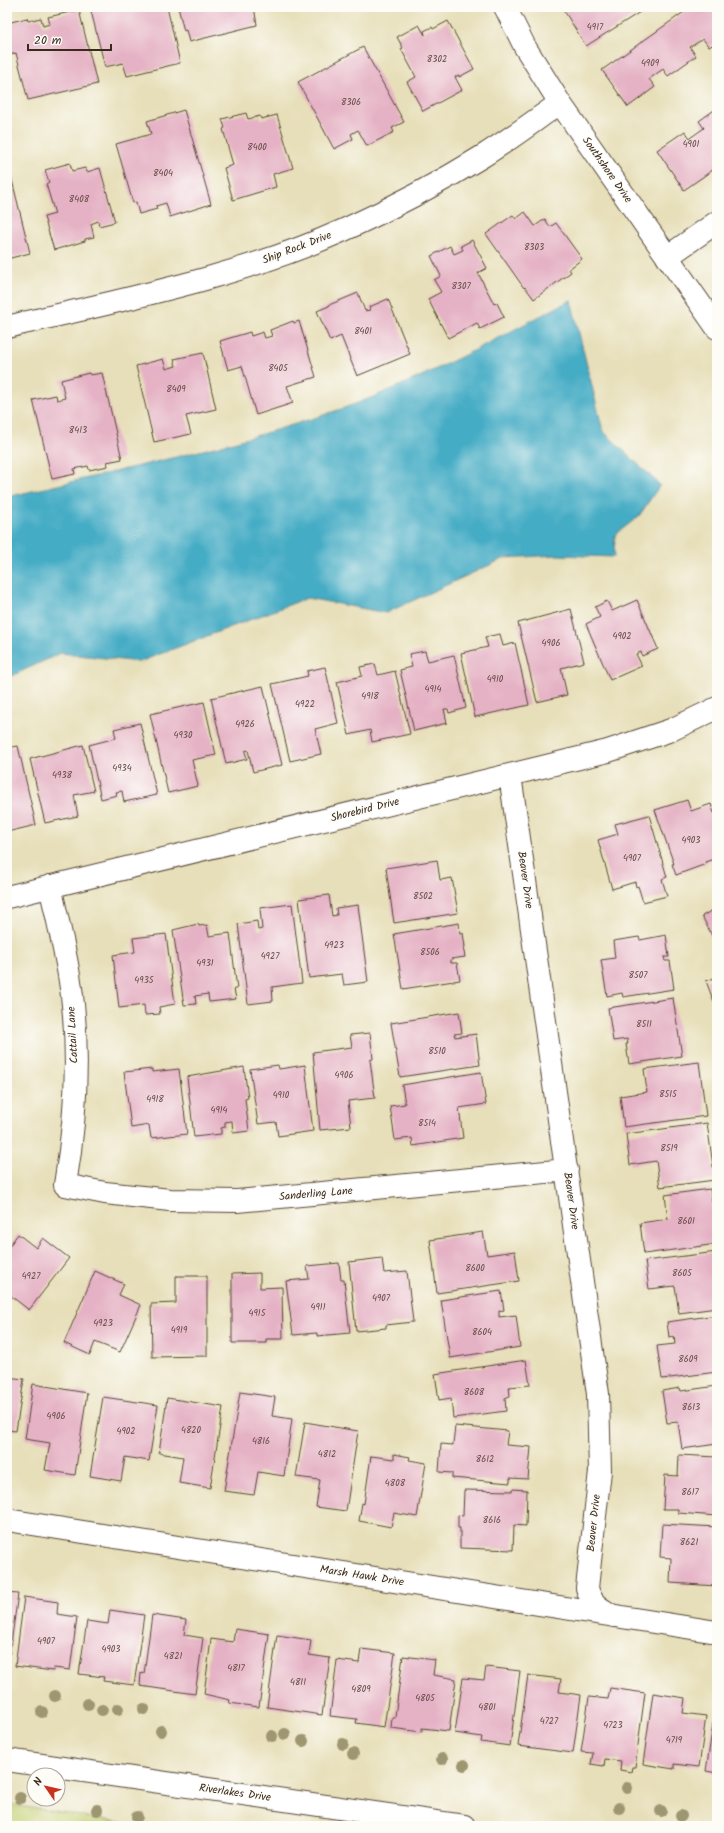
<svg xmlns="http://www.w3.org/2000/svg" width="724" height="1833" font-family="Kalam,sans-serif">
<rect width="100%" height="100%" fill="#fdfcf7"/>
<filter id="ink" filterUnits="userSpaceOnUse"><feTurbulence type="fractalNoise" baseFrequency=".025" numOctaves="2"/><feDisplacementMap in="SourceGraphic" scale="8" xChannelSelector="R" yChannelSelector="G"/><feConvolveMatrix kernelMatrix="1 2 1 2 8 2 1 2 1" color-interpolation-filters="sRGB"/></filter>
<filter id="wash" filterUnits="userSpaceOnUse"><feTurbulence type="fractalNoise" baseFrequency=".012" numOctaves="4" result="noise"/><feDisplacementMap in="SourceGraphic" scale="16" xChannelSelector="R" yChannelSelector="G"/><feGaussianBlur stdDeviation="0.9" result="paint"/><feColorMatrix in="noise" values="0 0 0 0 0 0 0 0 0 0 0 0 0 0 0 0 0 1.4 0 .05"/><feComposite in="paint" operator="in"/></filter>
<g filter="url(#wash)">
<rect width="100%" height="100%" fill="#e7dfb9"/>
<path fill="#c1ce6f" stroke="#7e7c46" d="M7,1804L143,1826H7Z"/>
<path fill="#45acc5" stroke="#406b72" d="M571,300L603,431L660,485L639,516L615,535L614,557L558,555L505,558L386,613L307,598L139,662L61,653L7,678V497C119,470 232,447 341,409C421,381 495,339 571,300Z"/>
<g id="blocks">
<path fill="#e5b2c5" d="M90,7H167L180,63L127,76L123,63L105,67Z
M178,7H254L257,25L189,42L186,30L184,31Z
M567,7H648L586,46L563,9Z
M691,7H717V42L709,47L703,39L690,47L696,56L668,76L663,69L649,79L655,87L628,107L602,70Z
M79,10L97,84L28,100L16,53L7,56V23L27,18L28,21L41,18L43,26L50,24L48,17Z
M448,21L474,69L459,77V75L455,77L462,90L423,111L407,82L416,77L401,49L403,48L397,37L419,25L425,35L424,31L432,27L433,29Z
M363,47L404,122L392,128L394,132L367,146L358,130L351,134L353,139L334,149L298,82Z
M717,108V167L684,190L657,150L685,131L690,138L704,128L699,121Z
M184,110L211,204L170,217L166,203L156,206L157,209L139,214L136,202L133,203L116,144L151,134L147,121Z
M246,113L248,119L260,116L261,119L277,115L293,168L273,174L276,187L233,200L224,168L233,165L223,129L225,128L222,119Z
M70,163L72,171L85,168L87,172L100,168L115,222L99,226L98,221L91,224L94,237L85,239V241L54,250L44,217L55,214L46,184L49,182L45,170Z
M11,176L30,253L7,259V177Z
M525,212L535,226L545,219L550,227L556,223L582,259L569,269L571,272L534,299L525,287L524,288L486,234L513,215L516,219Z
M472,240L487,268L478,273L494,304L497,303L504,317L480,329L477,323L448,338L428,299L441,292L434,280L441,276L431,256L450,246L454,254L463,250L461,246Z
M358,293L365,311L370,310L369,307L388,299L410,354L357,376L341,336L330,341L317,311L329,306V305Z
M293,321L294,323L299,321L316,377L287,386L293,403L256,415L242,366L228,370L220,341L250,332L251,336L263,332L265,338L272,336L270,330Z
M203,353L216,409L186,416L191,434L154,442L136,366L163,359L166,369L176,366L174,359Z
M89,373L90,375L102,373L122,459L107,462L108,466L89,470L88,466L74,469L75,474L52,479L33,400L56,395L57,400L65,398L61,380Z
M637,600L658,649L642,656L641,652L636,654L642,666L610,680L586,624L600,617L595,607L607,601L612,611Z
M571,609L584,662L561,668L567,695L537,702L518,623Z
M500,634L503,646L515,643L529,705L475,717L461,653L488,647L485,637Z
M425,651L428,661L454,655L466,708L449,713L448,709H444L447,723L414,731L400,670L412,667L409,654Z
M375,664L378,675L395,671L410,734L372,742L370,730L349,735L337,682L362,676L360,667Z
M325,667L338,723L315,729L321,754L290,761L272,684L308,676L307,671Z
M263,686L282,765L253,772L248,750L245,751L247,759L226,764L211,698Z
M204,702L216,755L192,760L198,786L168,793L150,714Z
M140,723L157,795L124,802L122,791L116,792L117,795L101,799L89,745L116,738L114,729Z
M83,745L94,791L74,795L78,816L45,823L30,759Z
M18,746L36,825L7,832V748Z
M687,800L691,811L711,804L717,822V858L705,862L706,864L676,875L672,864H674L655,810Z
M649,815L667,877L662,879L667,896L643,902L638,886L636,887L635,882L612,889L598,840L618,834L615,824Z
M437,860L440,880L452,878L458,913L394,923L386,868Z
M329,895L332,916L337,915L336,908L358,905L368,982L344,985L342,974L309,978L299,899Z
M292,904L302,983L272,987L273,1001L248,1004L238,924L257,921L258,930L262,929L260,908Z
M717,908V946L702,916Z
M459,923L460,934L463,933L465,947H463L465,957L451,959V963H457L460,980L403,989L394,934Z
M198,924L199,926L207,925L209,936L230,933L237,989H234L236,999L209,1002L208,994L195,996L196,1004L184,1005L173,930Z
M166,934L175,1004L159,1007L160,1014L145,1015L144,1005L119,1008L113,955L135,952L133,938Z
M666,935L669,957H664L665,961H670L674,989L623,997L622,993L607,996L601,960L615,958L613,941L639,937L640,940Z
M717,977V1005H715L706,981Z
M673,998L682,1056L629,1064L626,1044H628L627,1039L613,1041L608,1008Z
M459,1012L462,1033L454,1034L455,1037L476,1034L480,1065L400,1077L391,1023Z
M370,1033L373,1059L370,1060L375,1098L348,1101L351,1127L320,1130L313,1052L352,1047L350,1035Z
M699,1062L706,1116L624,1127L620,1096L647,1092L644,1069Z
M278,1065L279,1069L305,1065L313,1131L278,1136L276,1122L258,1124L250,1069Z
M244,1067L248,1098L245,1099L249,1131L233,1133L232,1121L225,1122V1127L221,1128V1134L194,1137L187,1077Z
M152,1069V1072L179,1069L187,1134L151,1138L149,1125L131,1128L124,1072Z
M481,1072L486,1104L459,1108L463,1138L413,1146L412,1138L395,1140L390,1106L405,1104L402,1085Z
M707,1123L715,1180L660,1187L656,1161L630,1165L626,1134Z
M710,1189L712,1202L716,1201L717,1209V1244L644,1254L640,1223L668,1219L665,1195Z
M483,1232L487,1255L515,1251L519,1281L437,1293L430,1240Z
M18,1234L36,1248L43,1238L69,1258L29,1310L7,1293V1249Z
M717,1252V1308L679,1313L675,1286L649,1289L645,1261Z
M382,1258L384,1273L407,1271L413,1322L386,1325V1328L356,1331L349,1262Z
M339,1263L341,1280H344L350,1333L317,1336V1333L293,1335L286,1281L309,1279L307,1266Z
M95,1271L124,1284L119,1295L141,1305L120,1352L95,1342L90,1355L64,1343Z
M260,1273V1288L282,1287L283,1339H266V1343H232V1274Z
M176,1276H207V1356L152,1357L151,1304L176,1303Z
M501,1291L504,1310L499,1311V1317L516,1315L520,1347L450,1358L441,1300Z
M717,1315V1372L662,1379L657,1346L675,1344L674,1336L669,1337L667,1322Z
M526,1360L530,1385L509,1387L510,1396L505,1398L506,1411L453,1418L451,1398L439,1400L435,1374Z
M7,1377L24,1379L16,1431L7,1430Z
M33,1384L87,1393L75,1475L45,1470L50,1443L25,1439Z
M717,1386V1444L682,1449L678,1422L667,1423L662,1391L680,1388L681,1391Z
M240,1392L275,1397L272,1416L292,1419L284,1476L258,1472L254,1495L224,1491Z
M103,1397L158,1405L149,1461L125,1457L121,1481L90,1476Z
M167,1398L223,1407L210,1488L179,1483L183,1457L159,1453Z
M305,1422L358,1431L346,1511L316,1507L320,1480L296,1477Z
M455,1426L508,1431L506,1445L531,1447L528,1479L510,1478V1483L452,1478V1473L439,1472L441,1444L453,1445Z
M394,1454L410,1457L409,1460L426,1463L417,1517L394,1513L391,1527L359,1521L362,1503L364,1504L371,1456L394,1459Z
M679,1455L717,1457V1516L678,1513V1509H663L665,1475L678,1476Z
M512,1489L527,1490L526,1526L514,1525L513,1550L460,1548V1528H458V1515L463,1516L464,1490L512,1491Z
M662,1524L717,1527V1586L670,1583L671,1558L660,1557Z
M7,1593L18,1594L8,1665H7Z
M24,1597L58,1602L57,1614L77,1617L70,1670L54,1668L53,1671L15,1666Z
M110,1610L144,1615L134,1685L103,1681L104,1677L79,1674L87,1621L108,1624Z
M152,1615L186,1620L184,1635L203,1638L195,1694L140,1686L141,1673L144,1674Z
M235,1629L269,1634L259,1707L229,1703L230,1700L204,1694L211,1639L233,1642Z
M277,1635L311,1640L309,1655L330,1658L322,1715L267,1707Z
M361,1649L395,1653L384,1727L356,1723L357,1719L330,1716L337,1660L359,1663Z
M403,1656L435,1660L433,1675L456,1679L449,1731L422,1728V1732L391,1728L392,1717H395Z
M486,1667L520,1671L510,1746L481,1742L482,1737L455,1733L463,1678L484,1680Z
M528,1675L561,1679L559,1692L581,1695L573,1753L518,1746Z
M610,1688L645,1693L635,1767H632L631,1772L620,1770L621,1761L605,1759L604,1766L591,1764L593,1753L581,1752L589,1697L608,1699Z
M653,1693L685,1698L683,1713L706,1716L699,1767L674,1764V1769L643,1764Z
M714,1718H717V1773L706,1771Z"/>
</g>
</g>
<g filter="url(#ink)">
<use href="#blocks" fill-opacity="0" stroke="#554535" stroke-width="1"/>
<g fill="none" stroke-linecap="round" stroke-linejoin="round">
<defs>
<path id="street" d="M505,7L525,47L560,103L717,328
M667,257L717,222
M7,327C120,300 237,278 344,230C392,208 438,184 483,156C509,140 534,121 560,103
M510,775L598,1394L600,1471L587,1588C592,1605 598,1607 613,1616
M50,886C56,912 62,938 67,964C81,1036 77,1113 65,1185L105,1193L170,1200L237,1201L567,1170
M7,897L608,751L671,730L717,708
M7,1520L717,1632"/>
<path id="secondary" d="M7,1760L464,1826"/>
</defs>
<use href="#street" stroke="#554535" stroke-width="24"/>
<use href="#secondary" stroke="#554535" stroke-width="24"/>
<use href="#street" stroke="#fff" stroke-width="22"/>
<use href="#secondary" stroke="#fff" stroke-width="22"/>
</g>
<g fill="#9e9671">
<circle cx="55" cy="1696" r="6"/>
<circle cx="88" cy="1704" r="6"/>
<circle cx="118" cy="1709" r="6"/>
<circle cx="144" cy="1709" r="6"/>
<circle cx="102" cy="1710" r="6"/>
<circle cx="42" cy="1712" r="6"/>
<circle cx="161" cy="1731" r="6"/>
<circle cx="285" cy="1734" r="6"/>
<circle cx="272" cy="1736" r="6"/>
<circle cx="303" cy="1741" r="6"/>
<circle cx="343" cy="1744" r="6"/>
<circle cx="353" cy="1754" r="6"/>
<circle cx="442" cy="1759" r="6"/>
<circle cx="464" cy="1765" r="6"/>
<circle cx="627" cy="1788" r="6"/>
<circle cx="20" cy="1798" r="6"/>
<circle cx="619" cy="1808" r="6"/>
<circle cx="97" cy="1810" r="6"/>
<circle cx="661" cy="1811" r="6"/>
<circle cx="681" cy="1816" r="6"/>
<circle cx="137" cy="1817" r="6"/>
</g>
</g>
<g text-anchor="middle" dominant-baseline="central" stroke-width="3" stroke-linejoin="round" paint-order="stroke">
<g font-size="9" fill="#664c48">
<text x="595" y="27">4917</text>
<text x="437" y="59">8302</text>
<text x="650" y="63">4909</text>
<text x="351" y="102">8306</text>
<text x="691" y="144">4901</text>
<text x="257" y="147">8400</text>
<text x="163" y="173">8404</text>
<text x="79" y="199">8408</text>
<text x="534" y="247">8303</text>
<text x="461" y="286">8307</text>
<text x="363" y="331">8401</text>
<text x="278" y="368">8405</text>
<text x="176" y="389">8409</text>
<text x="78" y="430">8413</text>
<text x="622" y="636">4902</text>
<text x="551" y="643">4906</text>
<text x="495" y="679">4910</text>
<text x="433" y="689">4914</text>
<text x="370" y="696">4918</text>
<text x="305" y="704">4922</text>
<text x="245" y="724">4926</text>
<text x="183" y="735">4930</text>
<text x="122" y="768">4934</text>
<text x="62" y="775">4938</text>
<text x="691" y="840">4903</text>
<text x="632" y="858">4907</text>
<text x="423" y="896">8502</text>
<text x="334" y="945">4923</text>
<text x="430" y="952">8506</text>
<text x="270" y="956">4927</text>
<text x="205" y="963">4931</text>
<text x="638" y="975">8507</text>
<text x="144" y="980">4935</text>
<text x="644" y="1024">8511</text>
<text x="437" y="1051">8510</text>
<text x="344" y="1075">4906</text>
<text x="668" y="1094">8515</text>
<text x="281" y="1095">4910</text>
<text x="155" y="1099">4918</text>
<text x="219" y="1110">4914</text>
<text x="427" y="1123">8514</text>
<text x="669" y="1148">8519</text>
<text x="686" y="1221">8601</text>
<text x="475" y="1268">8600</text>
<text x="682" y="1273">8605</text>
<text x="31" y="1276">4927</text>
<text x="381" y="1298">4907</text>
<text x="318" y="1307">4911</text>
<text x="257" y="1313">4915</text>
<text x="103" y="1323">4923</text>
<text x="179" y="1330">4919</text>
<text x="482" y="1332">8604</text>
<text x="688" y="1359">8609</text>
<text x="474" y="1392">8608</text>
<text x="691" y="1407">8613</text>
<text x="56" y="1416">4906</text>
<text x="191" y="1430">4820</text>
<text x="126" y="1431">4902</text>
<text x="261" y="1441">4816</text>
<text x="327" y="1454">4812</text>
<text x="485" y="1459">8612</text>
<text x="395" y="1483">4808</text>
<text x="690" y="1492">8617</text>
<text x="492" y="1520">8616</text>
<text x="689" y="1542">8621</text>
<text x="46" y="1641">4907</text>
<text x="111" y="1649">4903</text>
<text x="173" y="1656">4821</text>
<text x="236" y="1668">4817</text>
<text x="298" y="1682">4811</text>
<text x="361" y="1689">4809</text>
<text x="425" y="1698">4805</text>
<text x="487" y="1707">4801</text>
<text x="549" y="1721">4727</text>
<text x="613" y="1725">4723</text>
<text x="674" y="1740">4719</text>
</g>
<g font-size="11" fill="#3b2a1e" stroke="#fdfcf7">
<text transform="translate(607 170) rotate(55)">Southshore Drive</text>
<text transform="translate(297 248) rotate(-21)">Ship Rock Drive</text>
<text transform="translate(365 810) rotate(-14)">Shorebird Drive</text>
<text transform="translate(525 880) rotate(82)">Beaver Drive</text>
<text transform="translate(73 1035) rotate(-93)">Cattail Lane</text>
<text transform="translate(316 1194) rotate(-5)">Sanderling Lane</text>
<text transform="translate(571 1201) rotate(82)">Beaver Drive</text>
<text transform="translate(594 1523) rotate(-84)">Beaver Drive</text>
<text transform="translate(362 1576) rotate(9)">Marsh Hawk Drive</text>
<text transform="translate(235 1793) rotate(8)">Riverlakes Drive</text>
</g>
</g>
<rect width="724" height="1833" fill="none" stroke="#fdfcf7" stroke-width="24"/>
<g transform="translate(46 1787) rotate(304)"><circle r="19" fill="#fdfcf7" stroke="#afa8a0"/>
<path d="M0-3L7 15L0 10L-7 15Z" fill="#c8321e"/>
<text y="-6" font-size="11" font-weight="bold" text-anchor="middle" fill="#3b2a1e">N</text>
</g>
<path d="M28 44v6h83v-6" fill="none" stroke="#3b2a1e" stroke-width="2"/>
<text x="34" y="44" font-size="12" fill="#3b2a1e" stroke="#fdfcf7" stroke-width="3" paint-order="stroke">20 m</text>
</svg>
